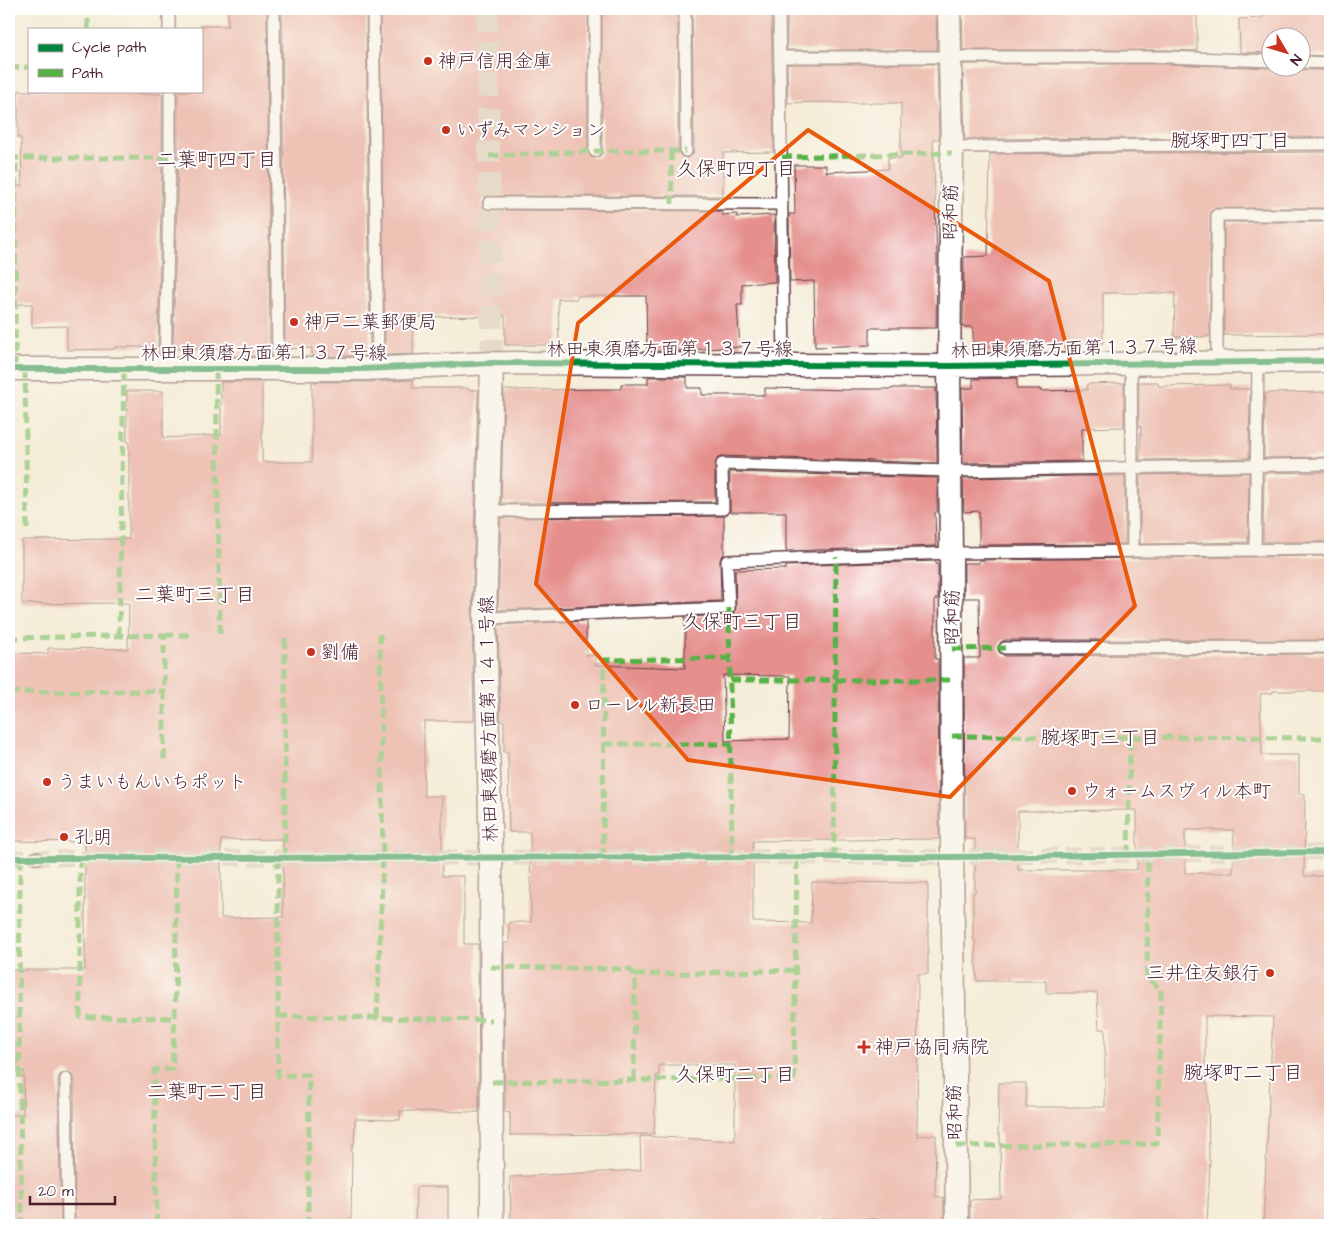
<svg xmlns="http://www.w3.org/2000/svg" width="1339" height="1234" font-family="'Architects Daughter','Klee One',sans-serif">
<rect width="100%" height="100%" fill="#fff"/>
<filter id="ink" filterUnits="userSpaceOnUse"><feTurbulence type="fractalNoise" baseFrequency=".02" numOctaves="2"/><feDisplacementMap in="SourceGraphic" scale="10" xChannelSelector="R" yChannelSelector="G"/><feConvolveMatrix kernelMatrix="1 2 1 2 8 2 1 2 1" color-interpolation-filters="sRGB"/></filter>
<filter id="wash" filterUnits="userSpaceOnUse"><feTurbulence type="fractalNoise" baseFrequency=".0096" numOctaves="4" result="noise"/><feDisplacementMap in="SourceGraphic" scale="20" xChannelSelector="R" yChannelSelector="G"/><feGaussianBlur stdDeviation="1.12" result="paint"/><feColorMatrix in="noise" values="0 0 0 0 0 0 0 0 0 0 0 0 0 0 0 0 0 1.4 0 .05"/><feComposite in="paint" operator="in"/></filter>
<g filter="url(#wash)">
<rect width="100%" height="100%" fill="#f5edd9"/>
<g id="blocks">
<path fill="#e5908d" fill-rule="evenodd" d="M228,9H267L270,349L262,350V356H221V349H174L173,347L178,158V91H201V26H228Z
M282,9H366L370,356H312V348L285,349Z
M380,9H588V151L591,157L595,158L601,155L602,151V9H678V151L682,157L687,158L692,155L694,151L692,9H771L774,152L723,153V196H489L485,197L482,202L483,207L489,210L722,211V215L737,214V217L774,215L775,282L742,284V305H737L740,347L686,350V351H647L646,296H577V299H558L559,345H505V316L413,317V354L385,355Z
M815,9H936L937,50H787V14H815Z
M962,9H1197V51L1168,50H963Z
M1262,9H1330V56L1302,55V38H1272V53L1240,52L1239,19L1262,18Z
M787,64H937L939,139H933L937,258L936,328H870V345L815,347L814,281L790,282L789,214H795L794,165H826V172L888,169V158H901V103H842L824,102L788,103Z
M963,64H1168L1272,68H1297L1302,70H1330V137L965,139Z
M18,91H135V94H162V158L158,347H115V349L67,350V326L32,327V304H9V186H22L21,138H18Z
M1330,152V202H1327V208H1217L1211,211L1210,215V335H1208V337H1174L1175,293H1103V343L1017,344V352L973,353V327H963L964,257L988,256L990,154Z
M1224,222H1327L1326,334L1224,335Z
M648,377H687V388H702V395H765V388L850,390V389H893V388H936L937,463L722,456L718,458L715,464V502L501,503L504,390L621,389V384H648Z
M1017,378V389H1040V391L1087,390V384L1124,383V427L1082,428V461L963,463L962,388H973V379Z
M413,380V388H468V390H478L472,618L474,721H424V796H442V876H464V944H478L479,1112L400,1111V1120L355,1119L354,1145H352L351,1225H75L74,1079L70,1073L65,1072L60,1075L58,1079L61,1225H9V1115H23L24,1071H9V970H85V842L9,841V653L48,654V648L128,649L129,603L22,604V540L129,539V442H127V391H163V438L221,435V382H262V462H312V382H365ZM283,839V917L221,918V840Z
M1139,382H1158V386L1230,385V389H1250L1249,458L1140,460L1141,427H1139Z
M1328,392L1327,457L1264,458L1265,393Z
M730,472L937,478V512H935L936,546L786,551V512H730Z
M1327,472V474H1330V542H1263L1264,473Z
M1249,473L1248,542L1140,544V475Z
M1082,476H1125V544L979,545V511L964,512L963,478Z
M724,516V554L721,557L720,561L721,601L498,610L501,518Z
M1330,556V640H1005L1001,642L998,648L999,652L1005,656L1330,654V691H1273V693L1260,694L1262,755H1299V794H1305L1304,876H1330L1329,1225H1263L1273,1017L1205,1016V1066H1206V1084H1208L1209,1160H1210L1207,1225H970V1200L1001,1199L1000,1134H998L999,1083H1026V1107H1105V1029H1099L1097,993H1046V981H977L975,940H973V892H975V839H965L964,658H980L979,598H964V563H979V560ZM1137,810V870H1018V811ZM1185,830H1234L1233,873H1185Z
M936,561V564H938V599H935V659H938L939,839L753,841V922L811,923L812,882L928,883V974H918L917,1136L936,1135L935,1196L944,1198V1225H877V1219L821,1218V1225H511L510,1177L641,1170L640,1136L735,1141V1065H659V1076H656L654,1134L510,1135V1113L505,1112L504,943H509V922H531L530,832H509L508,752H504V721H501L498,625L586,621V655H595V665L685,668V617L729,615L733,614L736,608L735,570L786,569V566ZM723,675L790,676L789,739L725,741Z
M416,1187H448V1225H415Z"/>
</g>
</g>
<g filter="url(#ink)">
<use href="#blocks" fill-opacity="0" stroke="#643e45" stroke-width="1"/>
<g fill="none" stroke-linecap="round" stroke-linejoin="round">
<path stroke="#d3c4b6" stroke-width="16" stroke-dasharray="16 8" stroke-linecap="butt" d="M9,858L952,857L1330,852"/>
<path stroke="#d3c4b6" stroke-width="22" stroke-dasharray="22 11" stroke-linecap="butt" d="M487,9L492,363"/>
<defs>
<path id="service" d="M169,9V29
M274,9L278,369
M373,9L378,368
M685,9L686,151
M779,9L784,365
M780,57H1168L1272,61
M1302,62L1330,63
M952,147L1330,144
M595,151V9
M489,203L782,204
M1217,362V215H1330
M1131,363L1133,551
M165,369L170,158V91
M488,511L723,509L722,464L950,471L1330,464
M1255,550L1258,362
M485,618L729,608L727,561L951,553L1330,549
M1005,648L1330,647
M35,858H37
M66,1079L68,1225"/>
<path id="minor" d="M949,9L952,147L949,366L951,553L952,857L957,1225
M492,363L485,618L491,858L492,1225
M9,369H364L492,363L949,366L1330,361"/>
</defs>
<use href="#service" stroke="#643e45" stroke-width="14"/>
<use href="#minor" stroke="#643e45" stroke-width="25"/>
<path stroke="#643e45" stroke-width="3" stroke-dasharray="4 4" stroke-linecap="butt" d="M189,158L255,157"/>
<use href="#service" stroke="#fff" stroke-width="11"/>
<use href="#minor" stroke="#fff" stroke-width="22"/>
<path stroke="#57b146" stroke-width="5" stroke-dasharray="10 5" stroke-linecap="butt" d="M88,29V9
M9,68L29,67
M671,151L672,204
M489,156L595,151H686
M782,157L952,153
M9,158H170
M15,369L16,158
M25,369L27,531
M216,369L220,637
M729,608L732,858
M164,635H192
M119,636L124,369
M9,638L164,635V759
M952,649L1005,648
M730,680H952
M9,692L164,691
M952,736L1330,738
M604,744H731
M1128,855L1130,738
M20,858L19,1041L22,1225
M80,858V1017L175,1018
M278,858V1076L309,1075L308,1225
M285,858V636
M603,858L604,660L730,658
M834,858L836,557
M491,967L629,969L635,975
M278,1016L492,1020
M377,1018L383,858L380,634
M634,1080L635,975L796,970
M492,1082L794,1078L797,857
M956,1146L1157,1144L1161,989L1147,978L1148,855
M157,1225L154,1070L172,1069L175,1018L177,858"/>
<defs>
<path id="cycleway" d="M9,369H364L492,363L949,366L1330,361
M9,858L952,857L1330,852"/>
</defs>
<use href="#cycleway" stroke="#fff" stroke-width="9"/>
<use href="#cycleway" stroke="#00873e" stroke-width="6"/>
</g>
</g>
<path d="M0 0H1339V1234H0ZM808,130L1049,281L1135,606L950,797L688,760L536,584L578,323Z" fill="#f5edd9" fill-opacity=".55" fill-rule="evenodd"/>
<path fill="none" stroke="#e8590c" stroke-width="4" stroke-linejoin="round" d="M808,130L1049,281L1135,606L950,797L688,760L536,584L578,323Z"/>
<g fill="#c8321e" stroke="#fff" stroke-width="2">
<circle cx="428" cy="61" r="5"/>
<circle cx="446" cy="130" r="5"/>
<circle cx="294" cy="322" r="5"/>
<circle cx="311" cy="652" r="5"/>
<circle cx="575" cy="705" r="5"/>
<circle cx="47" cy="782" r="5"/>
<circle cx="1072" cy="791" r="5"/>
<circle cx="64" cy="837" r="5"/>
<circle cx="1270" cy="973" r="5"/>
<path d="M861.5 1039.5h5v5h5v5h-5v5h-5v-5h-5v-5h5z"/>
</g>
<g text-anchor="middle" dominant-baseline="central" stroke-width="4" stroke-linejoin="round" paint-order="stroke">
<g font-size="19" fill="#4a1f2b" stroke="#fff" text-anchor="start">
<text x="438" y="61">神戸信用金庫</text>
<text x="456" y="130">いずみマンション</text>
<text x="304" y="322">神戸二葉郵便局</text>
<text x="321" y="652">劉備</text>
<text x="585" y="705">ローレル新長田</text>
<text x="57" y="782">うまいもんいちポット</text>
<text x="1082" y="791">ウォームスヴィル本町</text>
<text x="74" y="837">孔明</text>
<text x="1260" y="973" text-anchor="end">三井住友銀行</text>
<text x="875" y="1047">神戸協同病院</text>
</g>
<g font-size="19" fill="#4a1f2b" stroke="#fff">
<text transform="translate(951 212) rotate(-89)">昭和筋</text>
<text x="670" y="349">林田東須磨方面第１３７号線</text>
<text transform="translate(1074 349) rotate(-1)">林田東須磨方面第１３７号線</text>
<text x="264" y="353">林田東須磨方面第１３７号線</text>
<text transform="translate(952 617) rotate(-90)">昭和筋</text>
<text transform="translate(489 719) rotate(-91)">林田東須磨方面第１４１号線</text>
<text transform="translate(955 1112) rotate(-91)">昭和筋</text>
</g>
<g font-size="20" fill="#4a1f2b" stroke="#fff">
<text x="1230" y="141">腕塚町四丁目</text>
<text x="217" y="160">二葉町四丁目</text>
<text x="736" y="169">久保町四丁目</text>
<text x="195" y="595">二葉町三丁目</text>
<text x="742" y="622">久保町三丁目</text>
<text x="1100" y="738">腕塚町三丁目</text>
<text x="1243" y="1073">腕塚町二丁目</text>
<text x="735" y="1075">久保町二丁目</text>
<text x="207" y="1092">二葉町二丁目</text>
</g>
</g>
<rect width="1339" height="1234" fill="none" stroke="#fff" stroke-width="30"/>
<rect x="28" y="28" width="175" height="65" fill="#ffffff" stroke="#b7a5aa"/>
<rect x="38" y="44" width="25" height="8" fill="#00873e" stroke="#b7a5aa"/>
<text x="72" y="52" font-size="15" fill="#4a1f2b">Cycle path</text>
<rect x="38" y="69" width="25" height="8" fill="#57b146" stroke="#b7a5aa"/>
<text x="72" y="78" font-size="15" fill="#4a1f2b">Path</text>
<g transform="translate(1286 52) rotate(128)"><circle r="24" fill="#ffffff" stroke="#b7a5aa"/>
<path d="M0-4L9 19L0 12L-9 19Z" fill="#c8321e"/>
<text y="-8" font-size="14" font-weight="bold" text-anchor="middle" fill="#4a1f2b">N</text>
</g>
<path d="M30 1196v8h85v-8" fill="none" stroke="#4a1f2b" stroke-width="2.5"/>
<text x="38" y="1196" font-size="15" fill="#4a1f2b" stroke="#ffffff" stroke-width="4" paint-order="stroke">20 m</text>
</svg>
